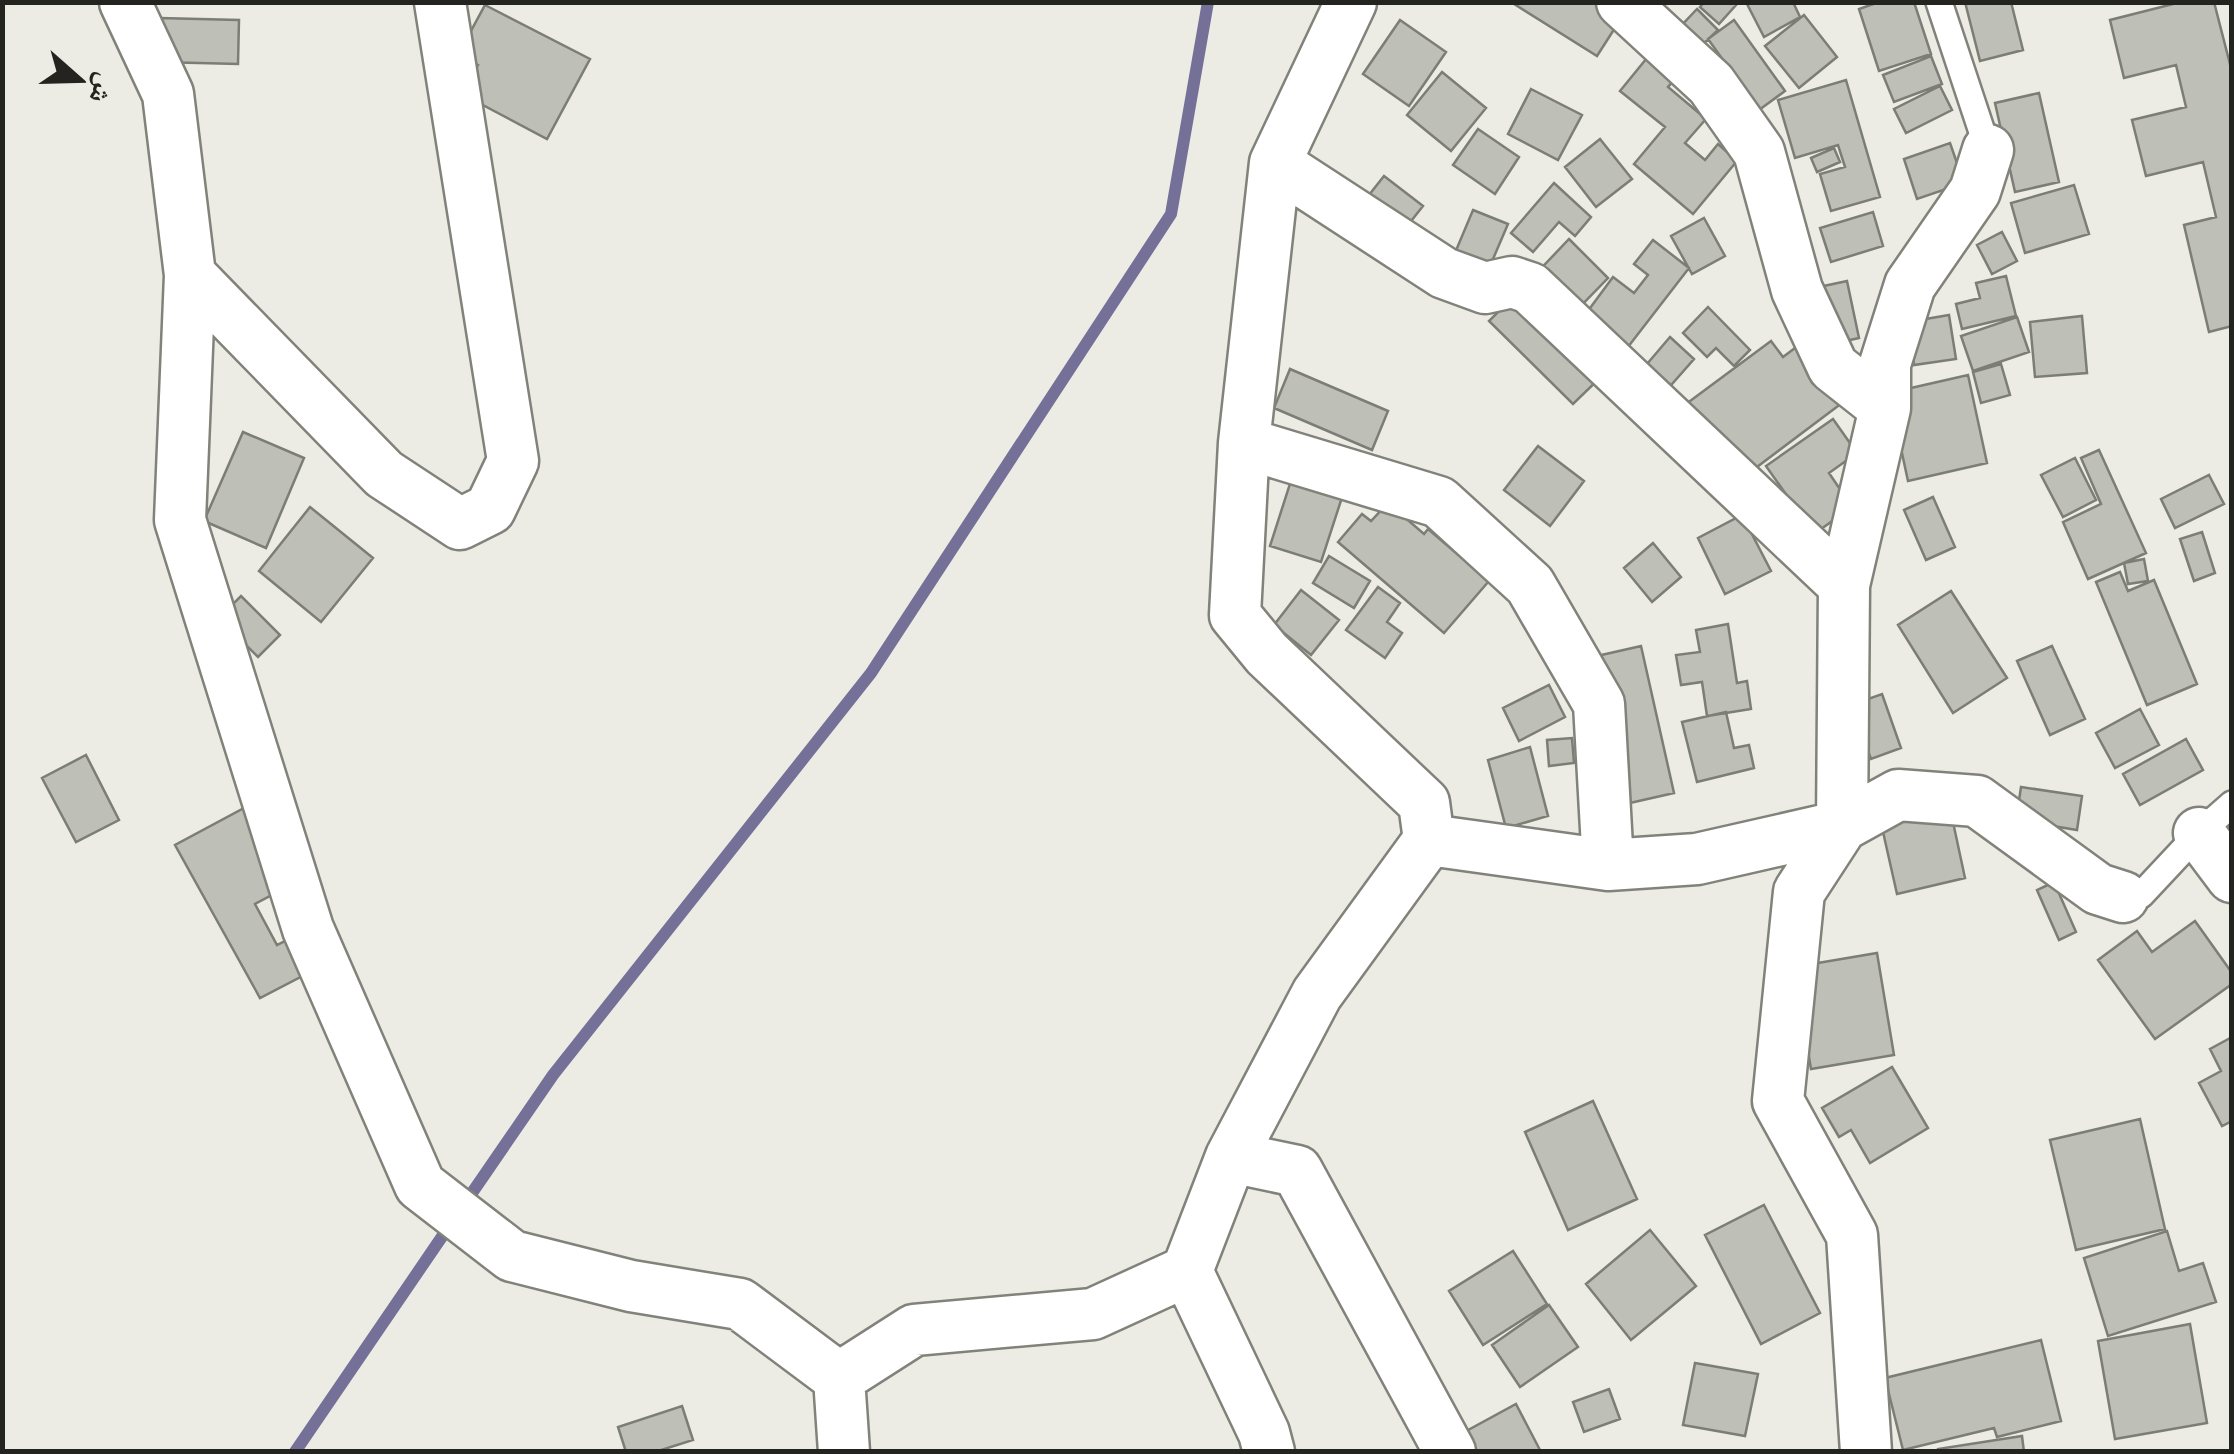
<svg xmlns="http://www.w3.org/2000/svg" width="2234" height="1454" font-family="Poppins,'Noto Naskh Arabic',sans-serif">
<rect width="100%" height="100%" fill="#ecece4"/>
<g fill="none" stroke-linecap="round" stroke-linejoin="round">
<path stroke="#747097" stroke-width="12" d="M463,1206L553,1075L871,673L1171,214L1208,2
M295,1452L452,1222"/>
</g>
<path fill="#bebfb7" stroke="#7c7d75" stroke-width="2.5" d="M1511,2H1600L1622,17L1597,56Z
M1704,2H1733L1736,5L1719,24L1700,7Z
M1746,2H1793L1800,17L1764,37Z
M1879,2H1914L1931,54L1879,71L1859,9Z
M1965,2H2011L2023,50L1980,61Z
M2181,2H2214L2232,72V326L2209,332L2184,225L2216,217L2203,162L2146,176L2132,120L2186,107L2176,65L2124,78L2110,20Z
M485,5L590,59L547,139L462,94L478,65L458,55Z
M1697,9L1718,30L1700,47L1680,27Z
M1804,15L1837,57L1799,88L1765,46Z
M159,18L239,20L238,64L158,62Z
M1400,20L1446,52L1409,106L1363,74Z
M1734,20L1785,91L1759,110L1708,39Z
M1651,53L1678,76L1668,87L1706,119L1685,143L1705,160L1718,144L1737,161L1693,214L1634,164L1665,127L1620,91Z
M1931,56L1942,84L1894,102L1883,75Z
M1442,72L1486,108L1451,151L1407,115Z
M1846,80L1880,197L1831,211L1820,174L1845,167L1838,145L1795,158L1778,100Z
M1940,86L1952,110L1906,133L1894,109Z
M1531,89L1582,115L1558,160L1508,134Z
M2039,93L2059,182L2015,192L1995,103Z
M1478,129L1519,157L1495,194L1453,165Z
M1600,139L1632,179L1596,207L1565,167Z
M1950,143L1964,183L1917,199L1904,159Z
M1834,148L1840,162L1817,172L1811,158Z
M1384,176L1423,206L1404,230L1365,200Z
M1554,183L1591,217L1575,236L1559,222L1533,252L1511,233Z
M2074,185L2089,234L2025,253L2011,203Z
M1473,210L1508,224L1487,273L1452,260Z
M1873,212L1883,246L1831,262L1820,228Z
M1704,218L1725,256L1692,274L1671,236Z
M2002,232L2017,261L1992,274L1977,245Z
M1569,239L1608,278L1570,317L1531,279Z
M1653,240L1689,268L1621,356L1579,323L1613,277L1634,293L1648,275L1634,264Z
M2006,276L2016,316L1962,329L1956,304L1980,298L1976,283Z
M1847,281L1859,338L1832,344L1819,287Z
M1520,290L1604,374L1573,404L1489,321Z
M1708,307L1750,350L1734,366L1716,348L1707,357L1683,333Z
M1949,315L1956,359L1914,365L1908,322Z
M2082,316L2087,373L2035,377L2030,322Z
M2017,317L2029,352L1973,371L1961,336Z
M1670,337L1694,359L1665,392L1641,371Z
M1771,341L1783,357L1799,345L1842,403L1749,473L1714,427L1703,435L1682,407Z
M2001,364L2010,395L1981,403L1973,372Z
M1290,369L1388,411L1372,450L1274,408Z
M1968,375L1987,463L1908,481L1889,393Z
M1833,419L1857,453L1829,473L1852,507L1814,534L1766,466Z
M243,432L304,458L266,548L204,521Z
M1538,446L1584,481L1550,526L1504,490Z
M2099,450L2146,553L2088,579L2063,522L2101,504L2081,458Z
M2075,458L2096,500L2063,517L2041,475Z
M1296,465L1347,482L1321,562L1270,546Z
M2209,475L2224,504L2175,528L2161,499Z
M1933,497L1955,547L1926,560L1904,510Z
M1388,503L1424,534L1428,529L1489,581L1444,633L1338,542L1362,514L1371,521Z
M310,507L373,558L321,622L259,571Z
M1742,515L1771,571L1725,594L1698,538Z
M2202,532L2215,573L2194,581L2180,539Z
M1653,543L1681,577L1652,602L1624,568Z
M1329,556L1370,581L1354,608L1313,583Z
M2144,559L2148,581L2128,584L2124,563Z
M2120,572L2128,591L2154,580L2197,684L2147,705L2096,582Z
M1378,587L1400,603L1387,622L1402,633L1385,658L1346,630Z
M1301,590L1339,620L1311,655L1274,625Z
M1951,591L2007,678L1953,713L1898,625Z
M241,596L280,635L258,657L219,618Z
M1728,624L1737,683L1747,681L1751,709L1707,716L1702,682L1681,685L1676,655L1700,652L1696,630Z
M1641,646L1674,793L1630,803L1597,656Z
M2052,646L2085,719L2050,735L2017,661Z
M1549,685L1565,717L1519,741L1503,708Z
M1882,694L1901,748L1871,759L1851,705Z
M2140,709L2159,745L2115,768L2096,733Z
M1726,712L1734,748L1749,745L1754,768L1697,782L1682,722Z
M1572,738L1574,763L1549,766L1547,740Z
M2186,739L2203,770L2140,805L2123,774Z
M1530,747L1548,816L1506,828L1488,760Z
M86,755L119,820L76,842L42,778Z
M2021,787L2082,796L2077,830L2016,820Z
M246,807L287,887L255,904L277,945L297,935L314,970L260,998L175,845Z
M1950,808L1965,878L1897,894L1881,823Z
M2054,882L2076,932L2059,940L2037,890Z
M2195,921L2232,973V984L2155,1039L2098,960L2137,931L2152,952Z
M1877,953L1894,1055L1811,1069L1794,967Z
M2232,1037V1121L2222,1126L2199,1083L2221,1071L2210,1049Z
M1892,1067L1928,1128L1870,1163L1851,1130L1839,1137L1822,1108Z
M1593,1101L1637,1199L1568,1230L1525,1132Z
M2140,1119L2165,1229L2076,1250L2050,1140Z
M1764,1205L1820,1313L1761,1344L1705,1235Z
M1650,1230L1696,1286L1631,1340L1586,1284Z
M2167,1231L2179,1271L2203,1263L2216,1302L2108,1336L2084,1258Z
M1513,1251L1547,1304L1483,1345L1449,1291Z
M1549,1305L1578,1347L1520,1387L1492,1345Z
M2190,1324L2207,1423L2115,1439L2098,1341Z
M2041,1340L2061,1421L1997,1437L1994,1428L1903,1450L1885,1378Z
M1695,1363L1758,1374L1745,1436L1683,1425Z
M1609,1389L1620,1419L1584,1432L1573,1402Z
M1516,1404L1541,1452H1467L1459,1435Z
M682,1406L693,1440L655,1452H626L618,1427Z
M2022,1436L2024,1452H1938V1449Z"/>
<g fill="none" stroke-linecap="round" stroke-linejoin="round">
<defs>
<path id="service" d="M1939,2L1988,150
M2123,897L2141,895L2199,833L2232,804"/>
<path id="minor" d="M125,2L168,94L190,275L180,520L308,929L420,1185L512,1256L631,1286L740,1304L839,1378L844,1452
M1622,2L1711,84L1759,152L1797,290L1833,367L1885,408
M1275,163L1444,273L1485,288L1512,282L1530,288L1844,585
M190,275L384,474L460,524L490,509L513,461L440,2
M1244,443L1439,502L1530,585L1599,704L1608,865
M2199,833L2232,877
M1429,840L1608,865L1697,859L1842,826L1844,585L1885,408V364L1910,285L1975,191L1988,150
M1231,1157L1297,1171L1450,1452
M1187,1271L1264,1433L1269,1452
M839,1378L914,1330L1093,1314L1187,1271L1231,1157L1317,994L1429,840L1424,803L1267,654L1235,615L1244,443L1275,163L1351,2
M1866,1452L1852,1235L1778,1101L1799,892L1842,826L1898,795L1977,801L2098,889L2123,897"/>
</defs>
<use href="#service" stroke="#81827a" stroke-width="30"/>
<use href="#minor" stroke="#81827a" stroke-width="55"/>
<use href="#service" stroke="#fff" stroke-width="25"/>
<use href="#minor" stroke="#fff" stroke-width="50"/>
</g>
<rect width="2234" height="1454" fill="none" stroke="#232320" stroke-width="10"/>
<g transform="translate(80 80) rotate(110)" stroke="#ecece4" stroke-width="8" paint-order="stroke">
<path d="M0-8L18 38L0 25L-18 38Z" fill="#232320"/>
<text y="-15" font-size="28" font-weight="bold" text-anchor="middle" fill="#232320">ش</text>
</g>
</svg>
